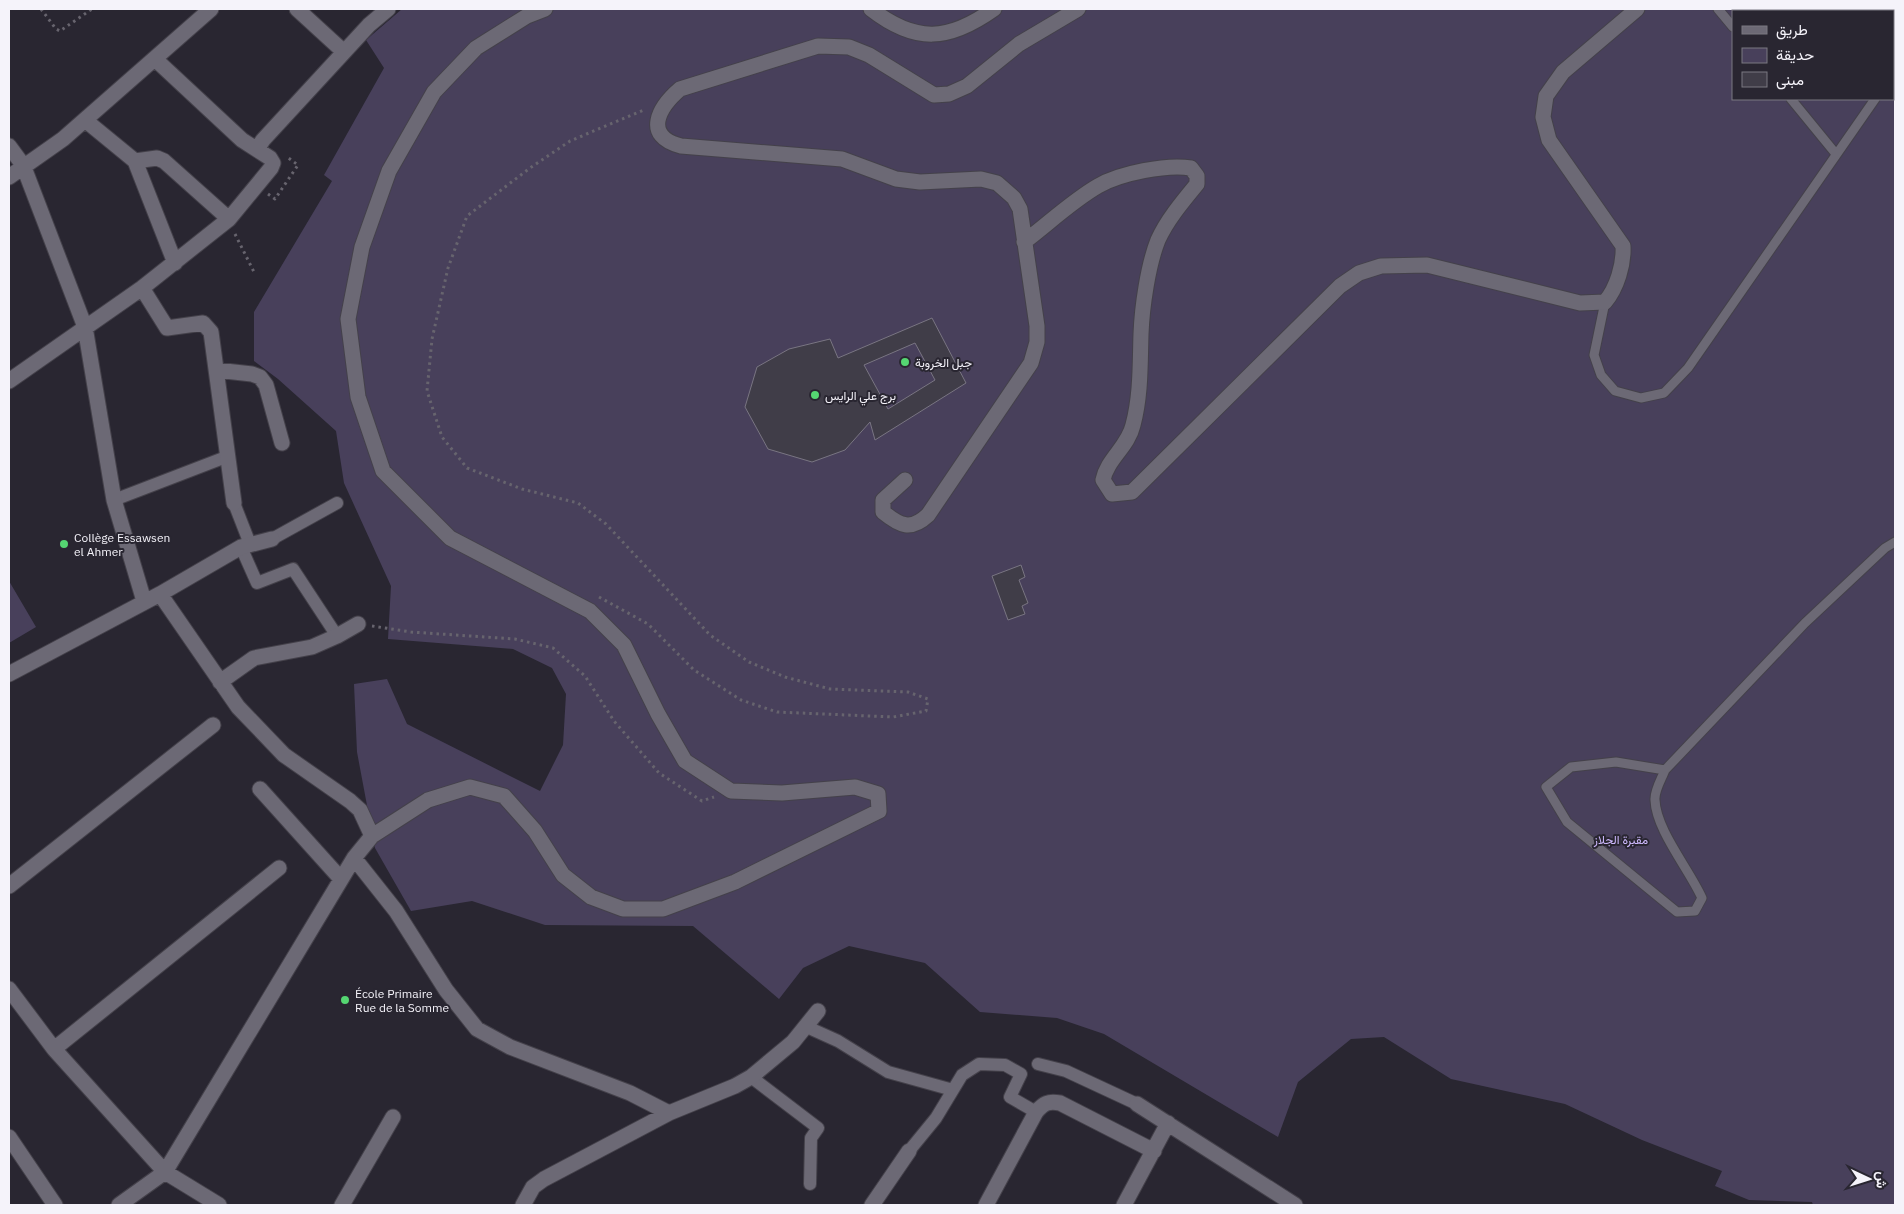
<svg xmlns="http://www.w3.org/2000/svg" width="1904" height="1214" font-family="'IBM Plex Sans',Vazirmatn,sans-serif">
<rect width="100%" height="100%" fill="#292631"/>
<path fill="#48405b" fill-rule="evenodd" d="M402,9H1895V1205H1813L1812,1202L1749,1200L1715,1186L1722,1171L1642,1140L1565,1104L1451,1079L1384,1037L1351,1039L1298,1082L1278,1137L1104,1034L1057,1018L980,1012L925,963L849,946L803,968L779,999L693,926L545,925L472,901L411,911L375,848L357,752L354,684L387,679L407,724L540,791L563,745L566,694L552,668L513,649L388,639L391,586L344,483L336,431L278,379L254,361V312L332,181L324,175L384,68L366,40ZM1733,11H1893V99H1733Z
M9,581L36,627L9,643Z"/>
<path fill="#403d48" stroke="#797582" fill-rule="evenodd" d="M932,318L966,383L875,440L870,422L845,450L812,462L768,449L745,407L757,367L789,349L830,339L838,358ZM915,343L935,380L888,409L864,365Z
M1021,565L1025,577L1019,580L1028,603L1022,606L1025,614L1008,620L992,576Z"/>
<g fill="none" stroke-linecap="round" stroke-linejoin="round">
<defs>
<path id="service" d="M1718,9L1733,27
M1893,73L1895,69
M1791,99L1836,154
M1605,302L1594,355L1601,375L1615,391L1641,398L1664,393L1688,368L1875,99
M1665,770C1662,778 1654,791 1655,800C1656,830 1689,869 1702,898L1695,911L1677,912L1567,822L1546,787L1571,767L1616,762L1665,770L1805,623L1885,548L1895,542"/>
<path id="pedestrian" d="M114,500L226,457
M234,503L250,544
M272,539L337,503
M241,547L257,583L293,569L337,636
M807,1027L838,1041L888,1072L953,1090
M1038,1064L1066,1071L1137,1104
M751,1077L818,1128L811,1138L810,1184
M909,1151L936,1118L962,1075L979,1064L1005,1065L1021,1074L1010,1097L1036,1112"/>
<path id="minor" d="M297,9L344,52
M871,9C916,44 949,41 994,9
M85,120L135,161L157,158L164,161L229,219
M9,146L23,165L85,327L114,500L144,601
M257,149L263,140L369,25L388,9
M135,161L175,263
M9,177L63,139L211,9
M1024,242C1048,224 1072,201 1098,186C1120,173 1167,164 1191,168L1197,176V184C1183,201 1167,220 1158,240C1148,265 1142,307 1141,334C1140,364 1141,395 1133,425C1128,447 1107,459 1103,480L1112,494L1132,492L1340,286L1359,273L1381,266L1427,265L1580,303L1605,302C1617,288 1624,264 1623,246L1549,140L1543,117L1546,96L1563,72L1637,9
M142,288L167,328L203,323L211,332L234,503
M216,370L252,374L260,377L266,385L282,443
M9,381L142,288L229,219L271,168L273,163L270,158L242,140L155,59
M905,480L883,500V512C900,526 911,531 928,515L1031,363L1037,342V326L1020,209L1014,198L997,183L981,179L920,182L896,179L842,159L681,146C642,136 659,107 680,89L818,46L849,47L869,55L934,95L949,94L967,86L1019,44L1078,9
M160,594L238,707L284,755L350,801L360,810L372,836
M9,674L160,594L241,547L272,539
M220,682L254,658L312,647L337,636L358,624
M260,789L341,879
M354,858L396,911L446,990L477,1029L510,1047L630,1093L669,1113
M9,886L213,725
M9,989L54,1049L165,1172L219,1205
M54,1049L279,868
M1137,1104L1295,1205
M9,1137L55,1205
M119,1205L165,1172L354,858L372,836L428,800L470,787L504,796L535,831L563,875L591,897L623,909H663L735,882L879,811L878,794L855,787L782,793L731,791L685,761L658,714L624,645L590,611L450,538L383,471L358,397L348,319L362,247L389,171L434,92L476,48L527,16L545,9
M342,1205L393,1117
M523,1205L533,1187L544,1179L669,1113L735,1086L751,1077L793,1042L818,1011
M872,1205L909,1151
M986,1205L1036,1112C1044,1103 1048,1101 1060,1103L1154,1151
M1124,1205L1168,1123"/>
</defs>
<use href="#service" stroke="#44414a" stroke-width="11"/>
<use href="#pedestrian" stroke="#44414a" stroke-width="14"/>
<use href="#minor" stroke="#44414a" stroke-width="17"/>
<path stroke="#67646e" stroke-width="3" stroke-dasharray="2.5 4" stroke-linecap="butt" d="M41,9L56,29L60,31L92,9
M268,194L275,199L298,165L287,157
M235,234L255,274
M599,597L648,624L694,670L741,700L777,712L893,717L926,711L928,699L908,692L830,689L785,677L749,662L710,635L606,524L578,503L522,489L467,468L442,437L427,391L432,339L448,268L467,216L530,168L570,141L646,109
M372,626L411,632L515,639L553,648L585,676L614,721L659,773L702,801L714,797"/>
<use href="#service" stroke="#6c6975" stroke-width="9"/>
<use href="#pedestrian" stroke="#6c6975" stroke-width="12"/>
<use href="#minor" stroke="#6c6975" stroke-width="15"/>
</g>
<g fill="#55d672" stroke="#292631" stroke-width="2">
<circle cx="905" cy="362" r="5"/>
<circle cx="815" cy="395" r="5"/>
<circle cx="64" cy="544" r="5"/>
<circle cx="345" cy="1000" r="5"/>
</g>
<g text-anchor="middle" dominant-baseline="central" stroke-width="4" stroke-linejoin="round" paint-order="stroke">
<g font-size="12" fill="#f5f3fa" stroke="#292631" text-anchor="start">
<text x="915" y="362">جبل الخروبة</text>
<text x="825" y="395">برج علي الرايس</text>
<text x="74" y="537">Collège Essawsen<tspan x="74" dy="14">el Ahmer</tspan></text>
<text x="355" y="993">École Primaire<tspan x="355" dy="14">Rue de la Somme</tspan></text>
</g>
<g font-size="12" fill="#cfbaff" stroke="#292631">
<text x="1621" y="839">مقبرة الجلاز</text>
</g>
</g>
<rect width="1904" height="1214" fill="none" stroke="#f5f3fa" stroke-width="20"/>
<rect x="1732" y="10" width="162" height="90" fill="#292631" stroke="#7b7881"/>
<rect x="1742" y="26" width="25" height="8" fill="#6c6975" stroke="#7b7881"/>
<text x="1776" y="35" font-size="15" fill="#f5f3fa">طريق</text>
<rect x="1742" y="48" width="25" height="15" fill="#48405b" stroke="#7b7881"/>
<text x="1776" y="60" font-size="15" fill="#f5f3fa">حديقة</text>
<rect x="1742" y="72" width="25" height="15" fill="#403d48" stroke="#7b7881"/>
<text x="1776" y="85" font-size="15" fill="#f5f3fa">مبنى</text>
<g transform="translate(1869 1179) rotate(94)" stroke="#292631" stroke-width="4" paint-order="stroke">
<path d="M0-4L9 19L0 12L-9 19Z" fill="#f5f3fa"/>
<text y="-8" font-size="14" font-weight="bold" text-anchor="middle" fill="#f5f3fa">ش</text>
</g>
</svg>
